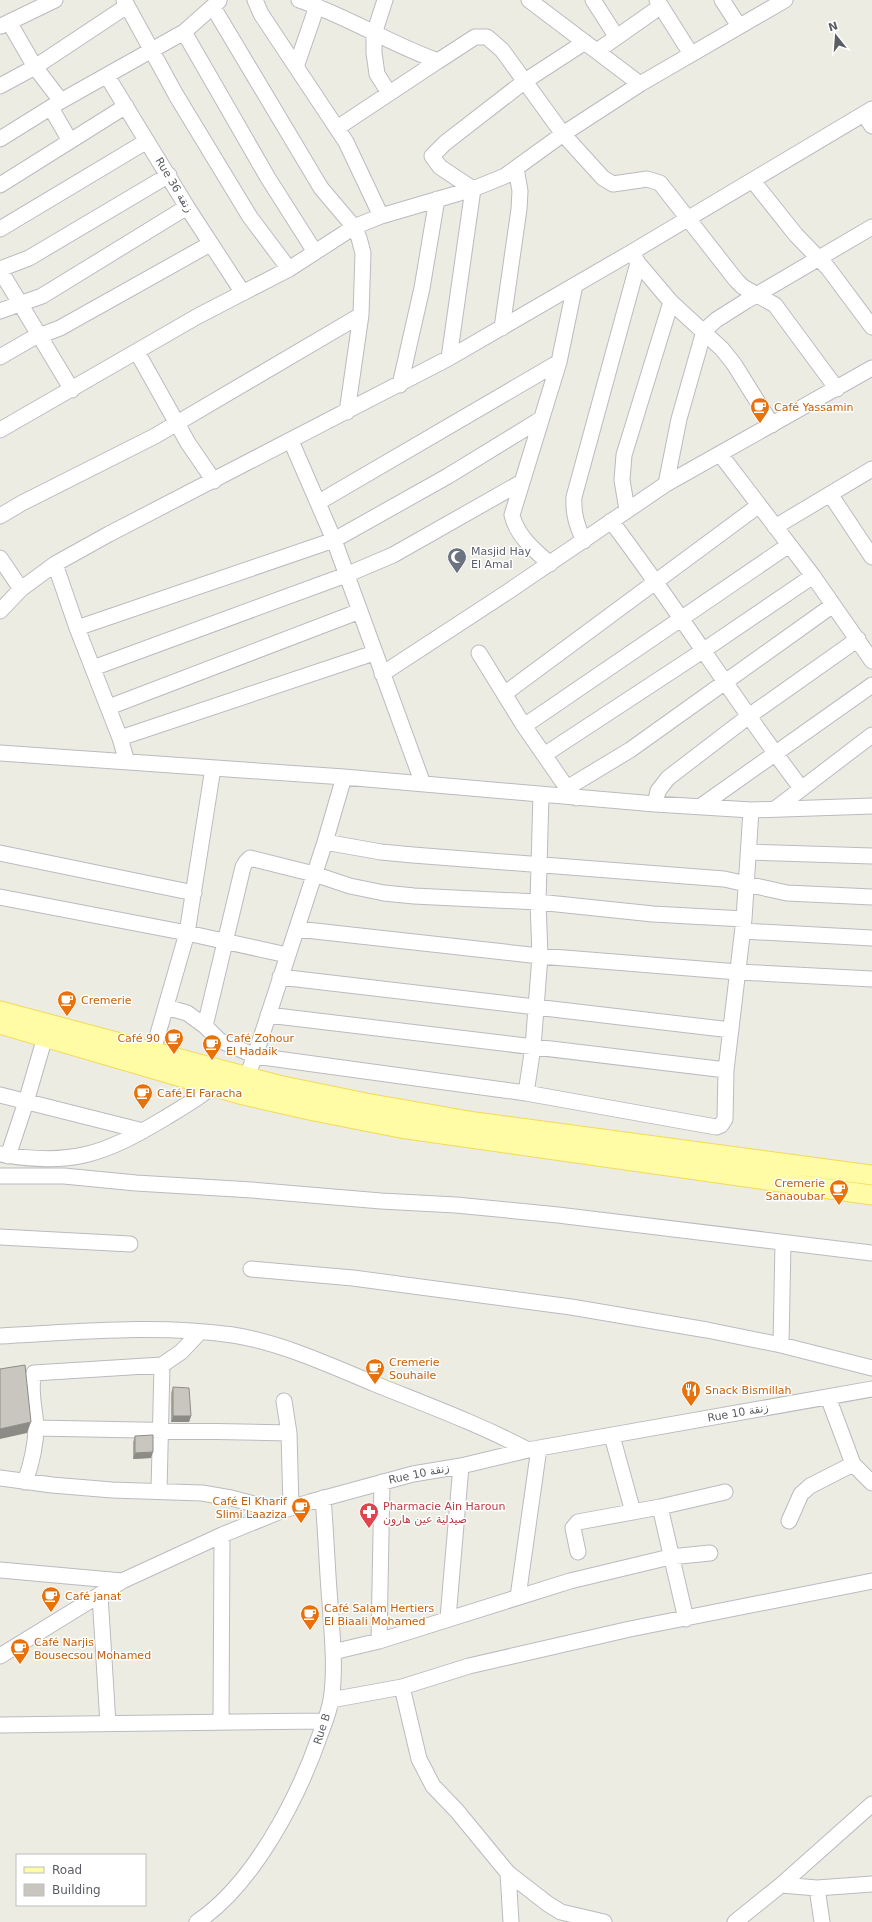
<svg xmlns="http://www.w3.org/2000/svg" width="872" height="1922" font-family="'DejaVu Sans','Noto Naskh Arabic',sans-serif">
<rect width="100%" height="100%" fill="#edece2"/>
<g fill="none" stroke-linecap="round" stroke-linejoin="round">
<defs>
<path id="minor" d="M124,0L176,95L250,217L289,269
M255,0L261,14L346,142L381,216
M299,0C347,16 390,44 438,61L475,37H487L502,50L563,134L603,178L613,184L647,179L660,183L736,280L743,287L775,305L837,389
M385,0L374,34V53L377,74L389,93
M529,0L640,84
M593,0L616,36
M657,0L691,54
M722,0L739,26
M213,7L321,188L354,227L359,238L363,253L361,315L347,412
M9,22L35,67L61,101
M1,26L55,0
M184,32L268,178L315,252
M597,51L661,6
M296,67L317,6
M107,76L187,207L243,293
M0,86L35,67L127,6
M51,108L70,141
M864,114L872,126
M337,128L438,61
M0,139L61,101L184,32L219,1
M753,181L796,235L828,268L872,327
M0,185L126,106
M0,229L147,141
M638,263L671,302L722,349L734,364L772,425
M0,269L29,258L169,175
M0,270L72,390
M0,311L42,296L187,207
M502,328L519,209L520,191L516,168
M137,352L188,443L214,481
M0,357L31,339L60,328L210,244
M449,358L473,189L440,167L432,156L445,143L525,81L585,42
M400,385L422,288L437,199
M0,430L198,316L289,269L354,227L381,216L473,189L505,176L563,134L640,84L785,0
M291,441L334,540L423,784
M720,454L813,576L872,661
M666,484L679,419L704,331L716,320L746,301L872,227
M830,494L872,557
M319,502L559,362
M627,510L622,480L624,455L671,302
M0,516L22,503L155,436L361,315
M611,521C677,608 735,701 801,788
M775,527L872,469
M584,541C577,526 573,514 574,497L638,263L632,252
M0,558L21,589
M55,564L77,628L120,738L127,762
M550,564C534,550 517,536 512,515L559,362L575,285
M0,611L21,589L55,564L109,534L449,358L632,252L872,109
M77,628L334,540L448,476L541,419
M479,653L524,726L567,788
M93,668L346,575L393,555L520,483
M382,674L509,591L666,484L872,368
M504,694L758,506
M109,707L360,611
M524,726L789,545
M120,738L374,653
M0,753L344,777L655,804L751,810L872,806
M544,755L704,650L813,576
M576,798L567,788L630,750L833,605
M655,804L658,791L668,778L749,716L858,639
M701,806L872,685
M775,809L872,735
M325,842L381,852L413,855L724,879L787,893L872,897
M749,852L872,856
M0,853L194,893
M0,897L187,933L287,955
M744,919L653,914L538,902L414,896L384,893L350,886L314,874L250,858L246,862L243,867L205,1026L219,1040L255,1056L526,1093L716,1127L721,1125L725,1119L726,1070L744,919L751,810
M297,929L540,956L738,972L872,979
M743,931L872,938
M280,977L731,1030
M166,1007L187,1013L205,1026
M268,1015L726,1070
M153,1051L187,933L213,768
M243,1086L255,1056L325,842L344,777
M526,1093L533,1047L540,956L538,902L541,795
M0,1095L143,1131
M0,1154C71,1167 105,1154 165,1118C183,1107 203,1096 218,1081
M8,1156L26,1102L45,1037
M0,1176H64L136,1183L252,1190L381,1201L456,1205L558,1215L872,1253
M0,1237L130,1244
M251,1269L353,1278L571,1307L707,1330L781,1345L872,1368
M0,1336C77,1332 156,1324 233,1335C282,1343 329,1365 375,1384C427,1405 479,1424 528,1450
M781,1345L783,1243
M828,1397L853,1464L872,1483
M284,1401L289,1433L291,1507
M36,1428L289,1433
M612,1436L633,1512
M0,1478L52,1485L112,1490L202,1493L231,1498L281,1511
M25,1482C31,1465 36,1444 36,1426C35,1410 29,1388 34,1373L162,1365L181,1352L200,1332
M159,1491L162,1365
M660,1507L686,1619
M789,1521L801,1494L810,1486L853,1464
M578,1552L573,1528L578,1522L660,1507L725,1492
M0,1570L122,1581
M100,1595L108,1724
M518,1597L539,1448
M448,1618L461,1466
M379,1641L382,1482
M333,1652L379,1641L570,1581L670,1557L710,1553
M0,1656L122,1581L222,1535L281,1511L310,1502L413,1474L461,1466L528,1450L872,1389
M402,1687L419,1759L433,1786L457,1811L508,1873L511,1922
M331,1700L402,1687L469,1666L630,1629L872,1581
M221,1722L222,1535
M0,1725L325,1721
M508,1873L548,1904L561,1912L604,1922
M781,1885L817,1888L872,1884
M817,1888L822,1922
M197,1922C254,1884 298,1798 320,1735C324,1724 329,1712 331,1700C336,1670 332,1634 330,1603C327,1568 326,1533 323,1498
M735,1922L781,1885L872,1804"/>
<path id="major" d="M0,1011L278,1085L366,1103L475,1122L872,1175
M0,1024L239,1094L314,1111L400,1128L872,1195"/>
</defs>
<use href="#minor" stroke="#babbc1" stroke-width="17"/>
<use href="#major" stroke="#f3da56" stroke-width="21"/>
<use href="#minor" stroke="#fff" stroke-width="15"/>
<use href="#major" stroke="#fffca5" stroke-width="19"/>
</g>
<path fill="#acaaa4" d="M173,1387L191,1416L189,1422H171V1393Z
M135,1436L151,1458L133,1459V1442Z"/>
<path fill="#8c8b86" d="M173,1416H191L189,1422H171Z
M31,1422L27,1433L0,1439V1429Z
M153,1452L151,1458L133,1459L135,1453Z"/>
<path fill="#c8c6bf" stroke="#8c8b86" d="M25,1365L31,1422L0,1429V1369Z
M173,1387L189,1388L191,1416H173Z
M153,1435V1452L135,1453V1436Z"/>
<defs>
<symbol id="cafe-pin" viewBox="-11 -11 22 30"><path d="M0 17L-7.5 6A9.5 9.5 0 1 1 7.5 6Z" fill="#e8710a" stroke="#fff"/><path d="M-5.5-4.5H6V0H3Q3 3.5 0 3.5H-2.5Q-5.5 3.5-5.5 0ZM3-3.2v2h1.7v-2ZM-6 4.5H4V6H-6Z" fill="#fff"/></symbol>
<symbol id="mosque-pin" viewBox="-11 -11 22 30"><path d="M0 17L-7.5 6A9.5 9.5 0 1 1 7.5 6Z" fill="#6b7280" stroke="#fff"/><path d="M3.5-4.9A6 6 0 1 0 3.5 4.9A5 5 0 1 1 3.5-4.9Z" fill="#fff"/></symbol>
<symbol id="restaurant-pin" viewBox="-11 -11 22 30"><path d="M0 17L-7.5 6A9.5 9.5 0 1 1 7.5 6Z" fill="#e8710a" stroke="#fff"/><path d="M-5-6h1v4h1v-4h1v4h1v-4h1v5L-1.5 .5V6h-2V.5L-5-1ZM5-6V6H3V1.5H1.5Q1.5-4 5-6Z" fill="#fff"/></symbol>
<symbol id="pharmacy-pin" viewBox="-11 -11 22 30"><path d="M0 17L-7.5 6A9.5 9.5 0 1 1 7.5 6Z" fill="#e0444e" stroke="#fff"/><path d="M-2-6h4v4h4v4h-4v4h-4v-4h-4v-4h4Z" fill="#fff"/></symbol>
</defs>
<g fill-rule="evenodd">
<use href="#cafe-pin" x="749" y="396" width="22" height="30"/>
<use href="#mosque-pin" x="446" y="546" width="22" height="30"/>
<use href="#cafe-pin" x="56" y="989" width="22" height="30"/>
<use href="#cafe-pin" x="163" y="1027" width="22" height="30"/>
<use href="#cafe-pin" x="201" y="1033" width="22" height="30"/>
<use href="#cafe-pin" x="132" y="1082" width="22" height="30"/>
<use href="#cafe-pin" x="828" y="1178" width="22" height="30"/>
<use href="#cafe-pin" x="364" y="1357" width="22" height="30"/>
<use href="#restaurant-pin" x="680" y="1379" width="22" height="30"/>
<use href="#cafe-pin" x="290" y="1496" width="22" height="30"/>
<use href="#pharmacy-pin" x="358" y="1501" width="22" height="30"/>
<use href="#cafe-pin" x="40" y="1585" width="22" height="30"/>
<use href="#cafe-pin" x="299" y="1603" width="22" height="30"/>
<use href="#cafe-pin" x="9" y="1637" width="22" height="30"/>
</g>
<g text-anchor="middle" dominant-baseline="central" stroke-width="3" stroke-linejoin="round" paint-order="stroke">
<g font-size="11" fill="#5a5d63" stroke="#fff">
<text transform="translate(174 185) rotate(59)">Rue 36 زنقة</text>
<text transform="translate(738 1413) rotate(-10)">Rue 10 زنقة</text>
<text transform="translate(419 1474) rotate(-12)">Rue 10 زنقة</text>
<text transform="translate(322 1729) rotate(-72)">Rue B</text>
</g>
<g font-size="11" fill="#c56008" stroke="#fff" text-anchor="start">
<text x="774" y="407">Café Yassamin</text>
<text x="81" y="1000">Cremerie</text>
<text x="160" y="1038" text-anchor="end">Café 90</text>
<text x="226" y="1038">Café Zohour<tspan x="226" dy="13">El Hadaik</tspan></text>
<text x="157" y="1093">Café El Faracha</text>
<text x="825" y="1183" text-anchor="end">Cremerie<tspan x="825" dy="13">Sanaoubar</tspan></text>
<text x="389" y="1362">Cremerie<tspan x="389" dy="13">Souhaile</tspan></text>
<text x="705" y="1390">Snack Bismillah</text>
<text x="287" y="1501" text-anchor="end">Café El Kharif<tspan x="287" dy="13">Slimi Laaziza</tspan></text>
<text x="65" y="1596">Café janat</text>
<text x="324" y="1608">Café Salam Hertiers<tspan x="324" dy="13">El Biaali Mohamed</tspan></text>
<text x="34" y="1642">Café Narjis<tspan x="34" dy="13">Bousecsou Mohamed</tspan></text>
</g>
<g font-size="11" fill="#5b616d" stroke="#fff" text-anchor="start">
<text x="471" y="551">Masjid Hay<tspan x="471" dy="13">El Amal</tspan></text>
</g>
<g font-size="11" fill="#be3a42" stroke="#fff" text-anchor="start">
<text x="383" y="1506">Pharmacie Ain Haroun<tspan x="383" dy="13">صيدلية عين هارون</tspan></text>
</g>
</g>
<rect x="16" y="1854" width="130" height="52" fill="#ffffff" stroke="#bdbec1"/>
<rect x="24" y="1867" width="20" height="6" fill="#fffca5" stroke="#bdbec1"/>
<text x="52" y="1874" font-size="12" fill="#5a5d63">Road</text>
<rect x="24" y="1884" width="20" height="12" fill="#c8c6bf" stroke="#bdbec1"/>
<text x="52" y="1894" font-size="12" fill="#5a5d63">Building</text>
<g transform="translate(836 36) rotate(343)" stroke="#ffffff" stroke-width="3" paint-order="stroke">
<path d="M0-3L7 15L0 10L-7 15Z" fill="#5a5d63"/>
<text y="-6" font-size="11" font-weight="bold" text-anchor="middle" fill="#5a5d63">N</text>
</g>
</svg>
